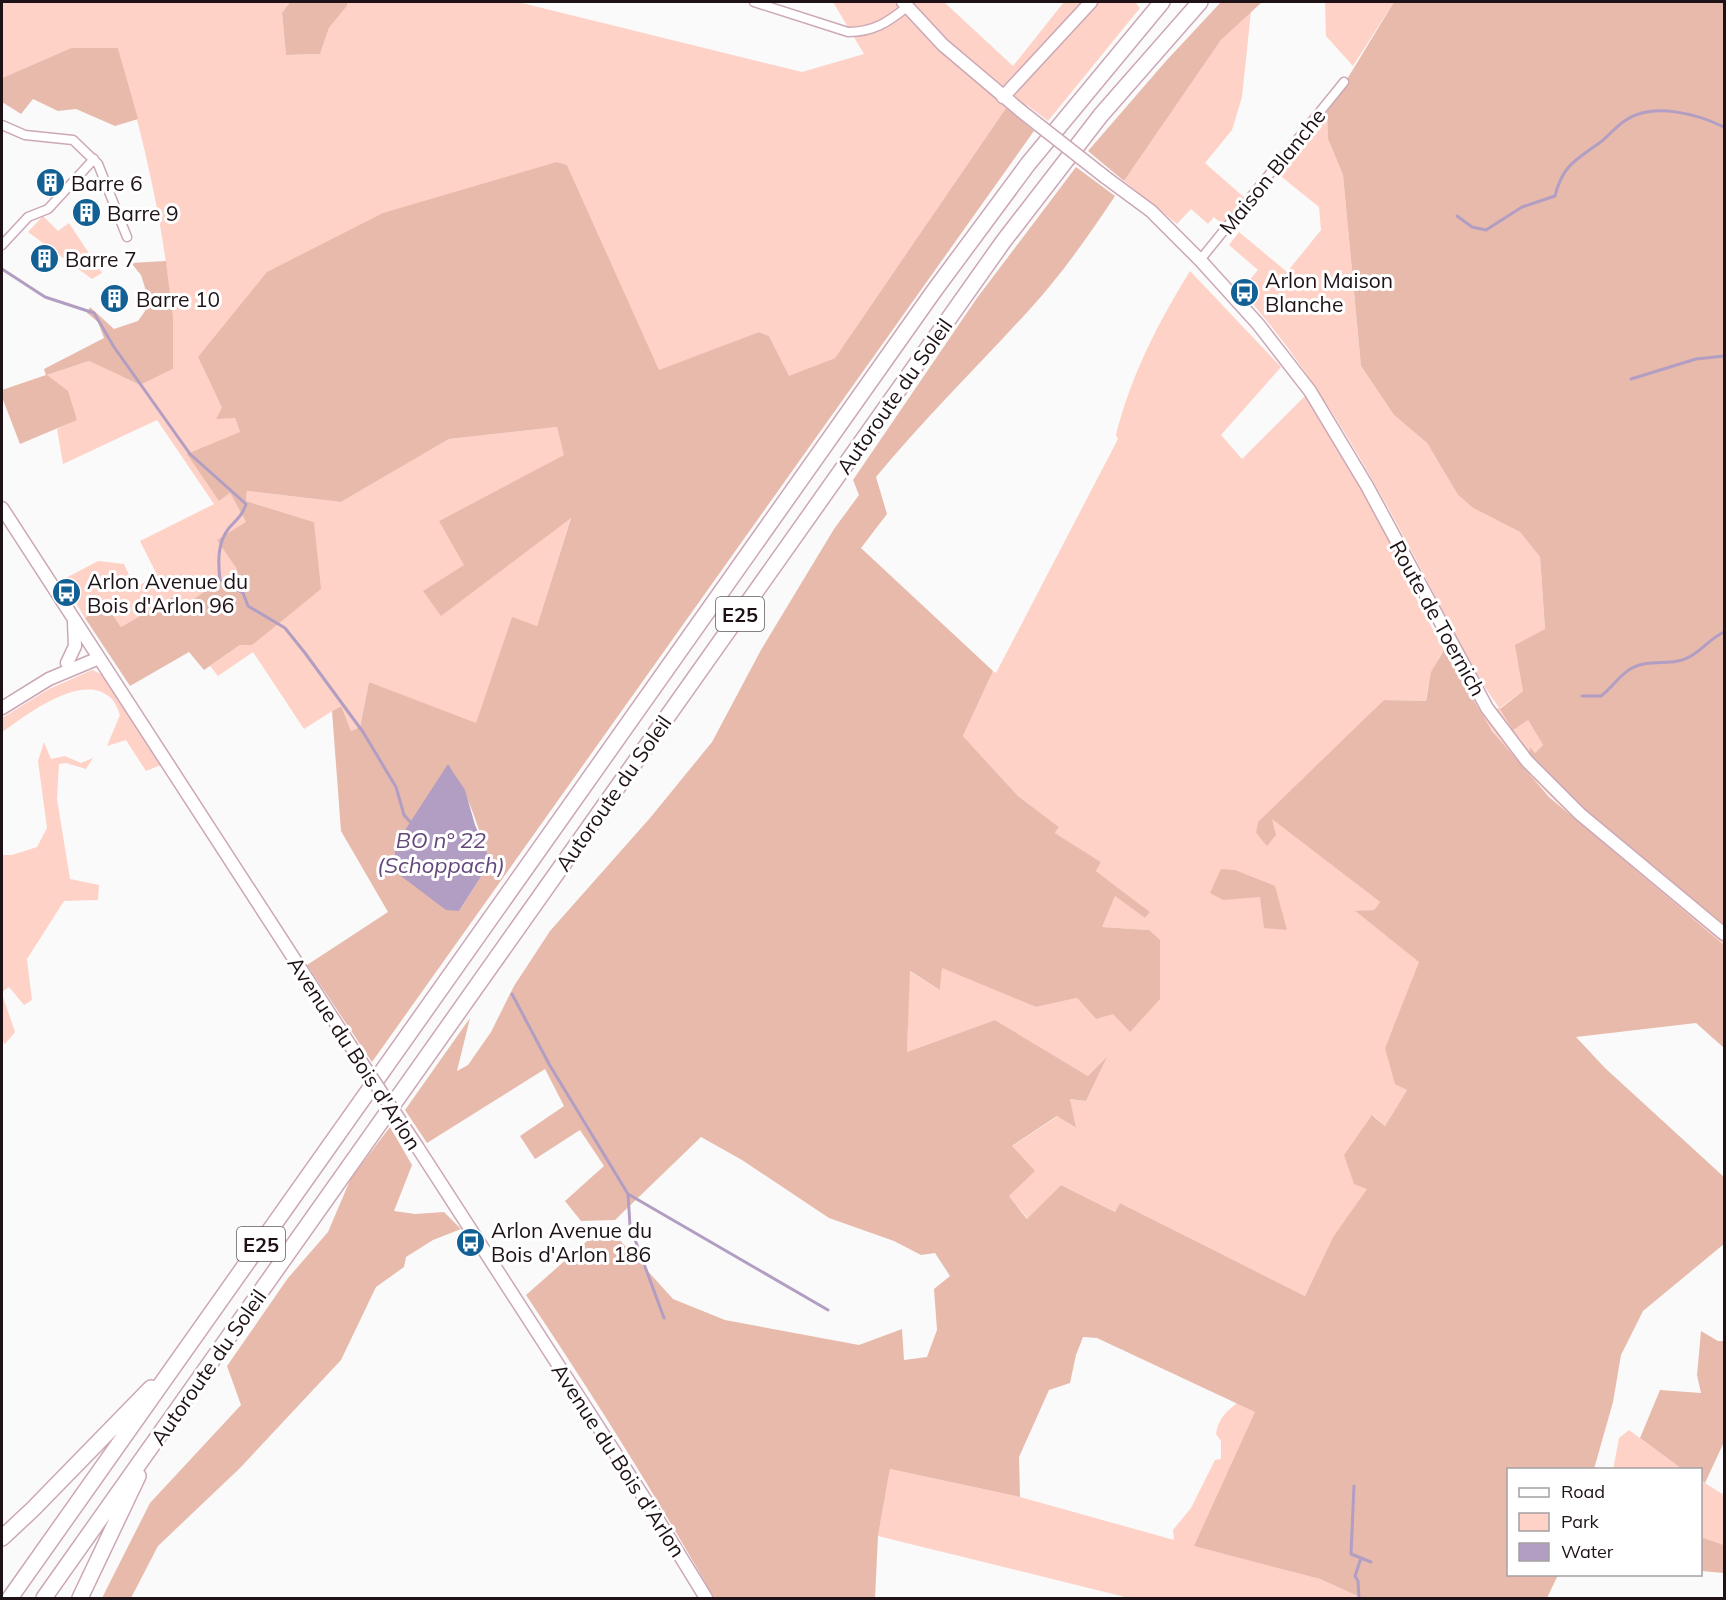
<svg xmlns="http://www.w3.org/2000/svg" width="1726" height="1600" font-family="Mulish,sans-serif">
<rect width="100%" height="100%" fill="#fafafa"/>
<path fill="#fed2c6" d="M2,2H290L282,13L286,55L320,54L329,28L347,6V2H518L802,72L864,54L833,2H944L1013,66L1064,2H1135L1140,8L1048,121L1027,105L1016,117L1006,108L835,358L789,377L769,336L759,332L659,371L567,165L557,162L198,357L222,408L235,418L240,432L219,500L230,493L246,522L237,569L183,607L173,596L121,627L106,605L85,618L62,580L98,561L124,564L135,588L157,575L140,541L214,504L157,420L63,464L57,429L77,419L47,375L89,361L140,385L173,369C174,260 147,153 118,48H71L2,78Z
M1325,2H1394L1353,66L1326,36Z
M1251,11L1242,97L1232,130L1205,163L1246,199L1223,225L1214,217L1208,224L1191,209L1177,224L1124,181L1221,40Z
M1327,112L1328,139L1343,175L1361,366L1394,415L1427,443L1458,495L1473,508L1520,532L1540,557L1545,629L1523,691L1500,708L1528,720L1543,745L1535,753L1531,748L1553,781L1587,811L1724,925V945C1639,872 1543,806 1479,712L1499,708L1476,674C1405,541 1341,403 1241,290L1258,270L1229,245L1239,232L1287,272L1321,230L1319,207L1278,174Z
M43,216L58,231L69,223L102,273L92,279L28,232Z
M1190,271L1281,367L1221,435L1242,459L1310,391L1409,567L1402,572L1444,650C1433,665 1428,683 1426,701L1384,700L1256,833L1267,845L1272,818L1380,902L1374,910L1356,912L1420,962L1385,1048L1407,1090L1385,1126L1373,1115L1368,1189L1333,1237L1305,1296L1120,1203L1115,1212L1061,1185L1028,1219L1009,1196L1011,1147L1058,1116L1075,1128L1070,1099L1086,1101L1106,1059L1088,1076L995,1020L907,1052L909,971L940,990L942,967L1036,1007L1077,998L1096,1019L1149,930L1101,927L1115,895L1145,918L1150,912L1096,871L1101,862L1055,833L1059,827L1018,796L963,736L993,671L996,673L1118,439L1116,435C1131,375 1158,323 1190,271Z
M557,427L565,455L439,521L571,517L537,626L512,618L476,724L369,682L360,727L351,731L340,706L304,729L253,652L218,676L210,666L240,645L314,522L246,501L247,491L341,502L449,439Z
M92,670L101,674L109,683L161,765L146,771L126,740L107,746L120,715C118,710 115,702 111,698C82,671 27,715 2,732V718L49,689Z
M44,742L51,759L65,756L81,763L93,758L86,769L66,763L59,764L57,799L70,879L99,885L98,900L64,901L27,959L32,1000L24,1005L9,987L2,992V855H12L37,847L47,828L38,761Z
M2,994L15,1032L5,1044L2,1041Z
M1237,1403L1256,1412L1195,1546L1320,1579L1362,1598H1129L878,1536L890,1469L1020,1497L1174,1540L1173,1530L1191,1508L1215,1460L1221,1459V1441L1216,1434C1218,1419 1226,1412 1237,1403Z
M1629,1430L1682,1469L1613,1470L1619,1438Z
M1700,1480L1724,1495V1545L1701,1537Z"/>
<path fill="#e8baac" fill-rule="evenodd" d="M290,2H347V6L329,28L320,54L286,55L282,13Z
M1221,2H1262L1221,40L1124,181L1088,151L1166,61Z
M1394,2H1724V925L1587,811L1529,755L1530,747L1535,753L1543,745L1528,720L1513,730L1500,709L1523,691L1515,645L1545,629L1540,557L1520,532L1473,508L1458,495L1427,443L1394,415L1361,366L1343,175L1328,139L1327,112Z
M71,48H118L138,119L115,126L76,109L58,111L33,99L21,114L2,102V78Z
M1006,108L1034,131L372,1062L307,965L388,912L341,831L332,711L341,706L351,731L360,727L369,682L476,723L512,617L537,626L571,518L441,616L423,591L464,565L439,521L564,455L557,427L449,439L341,502L247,491L246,501L314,522L321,589L252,645H240L204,670L189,652L130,686L85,618L106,605L121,627L174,596L184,606L237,569L217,540L246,522L230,493L219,501L187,454L240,432L235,418L216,419L222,408L198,357L267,272L383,213L557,162L567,165L659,370L759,332L769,336L789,376L835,358ZM448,765C470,793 477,829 491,861L459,911Z
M1076,167L1115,196C1089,235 1062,274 1030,309C979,365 925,418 876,477L887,514L861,548L993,671L963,736L1018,796L1059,827L1055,833L1101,862L1096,871L1150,912L1145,918L1115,896L1102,927L1149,930L1160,940V999L1130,1032L1113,1014L1096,1019L1077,998L1036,1007L942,968L940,990L910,971L907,1052L995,1020L1088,1076L1107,1057L1086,1101L1070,1099L1076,1128L1057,1116L1012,1146L1035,1171L1009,1196L1027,1219L1061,1185L1115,1212L1120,1203L1305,1296L1333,1237L1367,1189L1354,1184L1344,1155L1372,1115L1385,1126L1407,1090L1395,1084L1385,1048L1419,962L1355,911L1374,910L1380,902L1272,819L1276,835L1267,846L1256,833L1258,822L1384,700L1426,701L1431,672L1444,650L1492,731L1549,797L1724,945V1048L1696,1023L1576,1037L1605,1068L1724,1177V1244L1643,1311L1621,1355L1613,1402L1594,1469L1508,1470V1574L1558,1575L1547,1598H1362L1320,1579L1194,1546L1255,1412L1097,1338L1083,1337L1076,1355L1070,1383L1049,1390L1019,1457L1020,1497L890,1469L878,1536L875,1598H714C656,1495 592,1394 526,1295L594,1235L617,1237L673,1299L725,1320L859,1345L902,1329L904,1360L927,1357L937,1330L934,1289L950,1276L935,1253L921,1255L894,1241L829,1218L742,1160L701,1137L615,1220L581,1221L565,1201L604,1166L580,1130L535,1159L520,1136L564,1106L545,1069L427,1143L405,1110L470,1018L457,1071L468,1065L491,1032L514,986L550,931L650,818L712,742L761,650L834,529L859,495L853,480L977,298Z
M166,261L173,318V369L140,385L89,361L47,375L68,391L77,420L20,444L2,397V390L46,375L44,369L104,338L98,322L87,313L90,307L114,329L138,321L150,304L141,275L131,263Z
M1221,869L1235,870L1275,886L1287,930L1264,928L1260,897L1223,900L1210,893Z
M390,1127L412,1165L394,1211L415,1214L444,1212L461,1229L433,1240L406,1257L404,1267L376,1287L341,1360L240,1468L158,1546L131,1598H102L150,1503L241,1405L227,1366L288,1278L328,1232L351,1178Z
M1701,1331L1718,1341H1724V1442L1705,1483L1701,1480L1700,1470L1682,1469L1640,1438L1660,1390L1701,1393L1697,1375Z
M1701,1537L1724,1545V1573L1701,1571Z"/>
<path fill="#b29ec3" d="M448,764L465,790L475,825L491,861L459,911L446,910L393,870L396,844Z"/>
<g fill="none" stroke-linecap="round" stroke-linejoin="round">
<path stroke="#b29ec3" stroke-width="3" d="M1457,216L1472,227L1486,230L1522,207L1555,196C1562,167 1574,161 1598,144C1608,137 1615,127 1626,120C1654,102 1697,114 1724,127
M2,269L45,297L94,313L114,347L190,454L246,504C242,516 237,519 229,528C217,543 218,563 220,580L243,593L248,606L285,628L305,653L363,732L396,787L404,815L412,824
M1631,379L1696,359L1724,356
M1582,696H1601C1612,688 1620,674 1632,668C1650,658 1674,667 1691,656C1703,649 1711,638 1724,632
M512,994L549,1064L628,1194L630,1226L664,1318
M628,1194L828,1310
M1354,1486L1351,1554L1361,1558L1355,1576L1358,1581L1359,1598
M1361,1558L1371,1562"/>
<defs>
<path id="street" d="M754,2L848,32C874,32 888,22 907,7
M2,125L25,135L73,140L98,164L127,237
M2,245L28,217L48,209L94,159
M1200,260L1344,82"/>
<path id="secondary" d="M903,2L943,45L1021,111
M1003,97L1091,2
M1105,177L1151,211L1200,260L1258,324L1310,391L1367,486L1487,708L1527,761L1580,814L1724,934
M2,508L350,1045
M67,663L75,646L74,622
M2,708L49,679L99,658
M418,1148L652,1510L706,1598"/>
<path id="highway" d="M2,1538L33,1509L151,1388
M10,1598L934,291L1028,164L1162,2
M44,1598L1003,242L1101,115L1200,2
M80,1598L138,1476"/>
</defs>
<use href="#street" stroke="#cca7b5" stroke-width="11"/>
<use href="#secondary" stroke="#cca7b5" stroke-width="15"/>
<use href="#highway" stroke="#cca7b5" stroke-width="18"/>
<use href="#street" stroke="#fff" stroke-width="8"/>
<use href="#secondary" stroke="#fff" stroke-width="12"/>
<use href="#highway" stroke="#fff" stroke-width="15"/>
<defs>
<path id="secondary-bridge" d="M1021,111L1105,177
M350,1045L418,1148"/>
</defs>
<use href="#secondary-bridge" stroke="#cca7b5" stroke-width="15" stroke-linecap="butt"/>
<use href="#secondary-bridge" stroke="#fff" stroke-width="12"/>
</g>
<defs>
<symbol id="building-disc" viewBox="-11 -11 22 22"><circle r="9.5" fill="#136194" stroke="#fff"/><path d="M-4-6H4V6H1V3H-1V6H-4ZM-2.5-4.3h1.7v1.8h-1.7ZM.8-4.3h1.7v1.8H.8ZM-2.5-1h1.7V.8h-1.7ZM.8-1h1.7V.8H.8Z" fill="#fff"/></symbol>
<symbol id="bus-disc" viewBox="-11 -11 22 22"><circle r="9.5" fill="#136194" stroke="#fff"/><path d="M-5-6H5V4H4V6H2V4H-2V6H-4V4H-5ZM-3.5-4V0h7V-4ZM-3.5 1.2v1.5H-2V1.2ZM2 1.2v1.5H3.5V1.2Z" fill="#fff"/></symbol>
</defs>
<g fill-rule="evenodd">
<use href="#building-disc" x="34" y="166" width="33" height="33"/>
<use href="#building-disc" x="70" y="196" width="33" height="33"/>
<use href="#building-disc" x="28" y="242" width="33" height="33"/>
<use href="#bus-disc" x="1228" y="276" width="33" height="33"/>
<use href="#building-disc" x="98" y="282" width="33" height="33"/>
<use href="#bus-disc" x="50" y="576" width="33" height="33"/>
<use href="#bus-disc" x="454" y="1226" width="33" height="33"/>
</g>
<g text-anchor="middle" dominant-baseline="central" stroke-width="6" stroke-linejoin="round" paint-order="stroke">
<g fill="#fff" stroke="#62595d" stroke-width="1.5">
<rect x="716" y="597" width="48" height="34" rx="4.5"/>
<rect x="237" y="1227" width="48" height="34" rx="4.5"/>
</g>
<g font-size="20" font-weight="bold" fill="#1f1217">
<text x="740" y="614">E25</text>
<text x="261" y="1244">E25</text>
</g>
<g font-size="21" fill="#1f1217" stroke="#fff">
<text transform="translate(1272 171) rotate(-51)">Maison Blanche</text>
<text transform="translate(894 396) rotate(-55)">Autoroute du Soleil</text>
<text transform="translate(1438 618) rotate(61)">Route de Toernich</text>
<text transform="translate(613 793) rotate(-55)">Autoroute du Soleil</text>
<text transform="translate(355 1053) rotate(57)">Avenue du Bois d'Arlon</text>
<text transform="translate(208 1367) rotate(-55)">Autoroute du Soleil</text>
<text transform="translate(619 1460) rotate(57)">Avenue du Bois d'Arlon</text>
</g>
<g font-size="21" fill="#1f1217" stroke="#fff" text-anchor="start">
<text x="71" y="183">Barre 6</text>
<text x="107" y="213">Barre 9</text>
<text x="65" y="259">Barre 7</text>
<text x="1265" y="280">Arlon Maison<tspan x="1265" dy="24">Blanche</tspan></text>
<text x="136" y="299">Barre 10</text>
<text x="87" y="581">Arlon Avenue du<tspan x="87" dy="24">Bois d'Arlon 96</tspan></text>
<text x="491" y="1230">Arlon Avenue du<tspan x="491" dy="24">Bois d'Arlon 186</tspan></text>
</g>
<g font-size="22" font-style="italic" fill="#65487b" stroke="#fff">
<text x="441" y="840">BO n° 22<tspan x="441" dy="25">(Schoppach)</tspan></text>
</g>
</g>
<rect width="1726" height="1600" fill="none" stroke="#1f1217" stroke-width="6"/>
<rect x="1507" y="1468" width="195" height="108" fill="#ffffff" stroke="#a5a0a2" stroke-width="1.5"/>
<rect x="1519" y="1488" width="30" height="9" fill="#ffffff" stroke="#a5a0a2" stroke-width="1.5"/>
<text x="1561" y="1498" font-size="18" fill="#1f1217">Road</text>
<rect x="1519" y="1513" width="30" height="18" fill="#fed2c6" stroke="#a5a0a2" stroke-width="1.5"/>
<text x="1561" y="1528" font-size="18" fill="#1f1217">Park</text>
<rect x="1519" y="1543" width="30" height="18" fill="#b29ec3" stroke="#a5a0a2" stroke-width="1.5"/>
<text x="1561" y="1558" font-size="18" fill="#1f1217">Water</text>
</svg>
